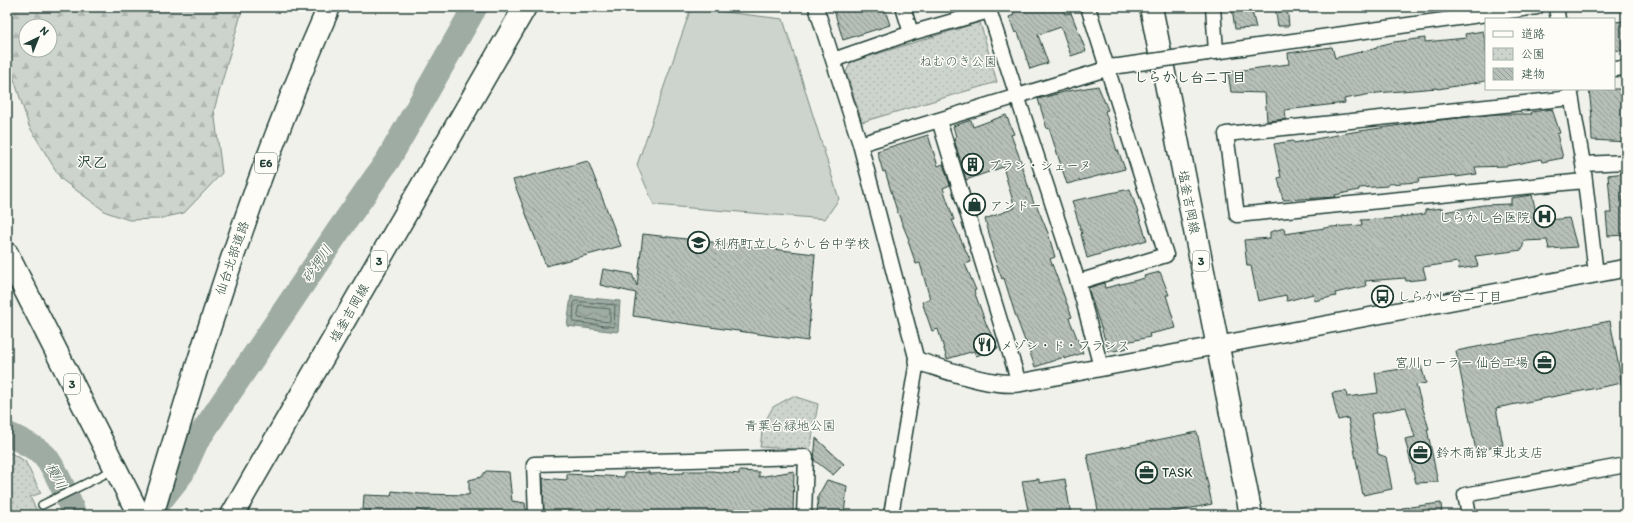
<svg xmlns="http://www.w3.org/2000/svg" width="1633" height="522" font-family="Itim,'Klee One',sans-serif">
<defs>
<pattern id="forest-firs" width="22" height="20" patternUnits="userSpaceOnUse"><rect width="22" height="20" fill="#cdd3cd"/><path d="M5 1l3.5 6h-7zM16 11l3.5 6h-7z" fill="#b0b6b1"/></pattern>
<pattern id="park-dots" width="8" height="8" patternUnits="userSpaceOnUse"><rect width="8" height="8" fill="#cdd3cd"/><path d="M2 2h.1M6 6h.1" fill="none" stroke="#b0b6b1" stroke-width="1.8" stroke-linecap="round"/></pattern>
<pattern id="water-waves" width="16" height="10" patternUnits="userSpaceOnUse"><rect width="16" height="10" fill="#9faca4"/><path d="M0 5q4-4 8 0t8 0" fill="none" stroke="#818d86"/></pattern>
<pattern id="building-back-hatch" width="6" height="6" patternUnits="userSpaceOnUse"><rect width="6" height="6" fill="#b6bfb8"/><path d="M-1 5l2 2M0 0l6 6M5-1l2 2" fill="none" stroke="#939c96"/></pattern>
</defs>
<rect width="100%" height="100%" fill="#f0f1eb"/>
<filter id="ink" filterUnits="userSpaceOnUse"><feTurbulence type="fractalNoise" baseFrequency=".025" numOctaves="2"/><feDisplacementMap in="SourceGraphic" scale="8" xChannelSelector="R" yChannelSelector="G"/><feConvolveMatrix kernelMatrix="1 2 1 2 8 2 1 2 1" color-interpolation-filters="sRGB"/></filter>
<g filter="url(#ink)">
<path fill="#cdd3cd" stroke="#768880" d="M691,8L783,19L839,199L825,219L654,205L637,165Z"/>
<path fill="url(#forest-firs)" stroke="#768880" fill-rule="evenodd" d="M8,7H243L214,110L222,173L184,213L157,219L129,220L106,212L61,179L29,126L7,57ZM26,26H50V50H26Z"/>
<path fill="url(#park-dots)" stroke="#768880" d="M1576,7H1626V11H1577Z
M980,22L997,82L862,122L846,72L851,62Z
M793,396L818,404L810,450L760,447L763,425L773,407Z
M7,451L25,461L41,493L30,497L39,515H7Z"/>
<path fill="url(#water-waves)" stroke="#6c8077" d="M571,296L620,301L618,332L567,326Z"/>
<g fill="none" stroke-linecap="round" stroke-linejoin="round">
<path stroke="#526961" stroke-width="1" d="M576,301L615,305L614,327L573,322L574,302Z
M580,306L610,309V321L608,322L579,318L578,316Z"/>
<path stroke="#9faca4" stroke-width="25" d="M7,434C17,438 38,449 45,456C55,468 69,500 74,515
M152,511L182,473L196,442L339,230L388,160L475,7"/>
</g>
<path fill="url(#building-back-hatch)" stroke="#1f3d34" d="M833,7H884L890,25L843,40Z
M1011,7H1062L1065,14L1071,13L1086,51L1071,56L1061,27L1038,35L1048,63L1030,69L1018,32L1015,33L1009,17L1014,15Z
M1251,7L1256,28L1235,29L1232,8Z
M1275,7H1287L1289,26H1278Z
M1626,21V51L1614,50V22Z
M1483,31L1486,44V81L1438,89L1437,88L1377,93L1344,99L1345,103L1285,110L1286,119L1267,121L1265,93L1231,92L1228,72L1289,64L1288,53L1332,47L1335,58L1377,48V46L1394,42L1425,38V42L1466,38L1465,34Z
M1098,86L1108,110L1105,111L1117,151L1118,150L1125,169L1067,184L1049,128L1047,129L1038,99L1068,91Z
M1589,89H1626V142L1592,140L1591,117H1592Z
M1552,109L1560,133L1557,134L1563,158L1542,162L1541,159L1506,166L1475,167L1477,174L1456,177V175L1418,179L1419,182L1388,184V186L1359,188V190L1335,195L1336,197L1283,200L1278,178L1281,177L1274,144L1293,141L1294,143L1353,132L1422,122L1496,114H1532L1531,112Z
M1006,115L1014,134L1011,135L1022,164H1021L1034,204H1036L1048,233L1055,257L1050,259L1072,317L1069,318L1083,353L1064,359V357L1035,367L1026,341H1025L1015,314L1004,278L1002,279L992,252L994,251L985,219L1015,208L1003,167L966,180L954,139L956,137L953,126L971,120L973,127Z
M928,135L938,166L943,164L950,185L943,188L954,220H952L971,262L965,264L976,290L974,291L987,326L998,348L976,356L974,351L947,359L938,329L932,331L922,302L930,299L920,263L916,264L908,241L909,240L897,211L885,171L883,172L877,151Z
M588,161L621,246L546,266L513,180Z
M1625,173L1626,195L1622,196L1626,216V235L1608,236L1606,213H1611L1608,175Z
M1130,189L1147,240L1087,258L1081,234H1082L1072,201Z
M1532,195L1538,221L1569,218L1577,247L1549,249L1547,240L1524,241L1522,250L1475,256L1478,266L1459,269L1458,262L1423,267L1426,279L1406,281L1405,278L1365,281L1366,286L1335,293L1336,296L1314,301L1313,294L1287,301L1286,295L1258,301L1251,266H1247L1244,240L1270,238V232L1284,228L1285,234L1331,227L1362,225L1361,220L1401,218L1400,217L1425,214V210L1443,208L1444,212L1483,205L1511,204V198Z
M643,234L815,254L808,341L633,316L636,293L600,285L603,269L632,274L637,286Z
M1160,272L1169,295H1166L1176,328L1149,334L1150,337L1126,342L1127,348L1109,352L1088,288L1104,283L1105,288L1145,278L1144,276Z
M1610,321L1622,383L1496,408L1503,445L1476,451L1456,351Z
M1421,366L1426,383L1416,385L1429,429H1427L1438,482L1416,483L1405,439L1415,437L1406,407L1371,414L1378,454L1386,457L1392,489L1363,495L1348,418L1338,420L1332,393L1346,391L1347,397L1378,393L1375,373Z
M1197,432L1212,504L1158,515H1099L1087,454Z
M816,438L844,464L833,475L814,460Z
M486,471L509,472L512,501L525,503L527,515H451L416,510V515H370L371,510H363L364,495L391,496L392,491L421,494L469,495V480L481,477Z
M684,471H712L739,474V471L759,472V477L794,471L793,515H544L543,478L567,480V474L624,477V473L649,472V474L684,473Z
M1039,479V483L1065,479L1071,515H1029L1022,481Z
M827,480L847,486L844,515H817L818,496Z
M1441,503L1442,515H1402V508Z"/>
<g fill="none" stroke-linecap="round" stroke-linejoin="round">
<defs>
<path id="service" d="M42,505L113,470"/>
<path id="minor" d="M816,7L860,144L917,361L891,515
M903,7L911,33
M988,7L1078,282L1101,367
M1213,7L1216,52
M1556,7L1558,19
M1207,53L1537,7
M833,60L911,33L989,11
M1614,69L1626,68
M1570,89L1583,164L1596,274
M1571,98L1226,134L1237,215L1584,181
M939,120L1019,383
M860,144L1116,66
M1583,164L1626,162
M1078,282L1166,255L1088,7
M536,515L534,464L806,457L804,515
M1469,515L1465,495L1626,465"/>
<path id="tertiary" d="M917,361C948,370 988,386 1019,383L1626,268"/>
<path id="primary" d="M1151,7L1251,515
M7,254L139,515
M232,515L525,7"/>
<path id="motorway" d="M152,515C203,343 256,171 329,7"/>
</defs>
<use href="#service" stroke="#1f3d34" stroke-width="10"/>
<use href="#minor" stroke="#1f3d34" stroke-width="17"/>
<use href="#tertiary" stroke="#1f3d34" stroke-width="20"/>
<use href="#primary" stroke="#1f3d34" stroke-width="25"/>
<use href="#motorway" stroke="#1f3d34" stroke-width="25"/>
<use href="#service" stroke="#fdfcf7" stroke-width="7"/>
<use href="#minor" stroke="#fdfcf7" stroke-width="14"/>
<use href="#tertiary" stroke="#fdfcf7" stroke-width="17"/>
<use href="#primary" stroke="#fdfcf7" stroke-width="22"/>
<use href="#motorway" stroke="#fdfcf7" stroke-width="22"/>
<defs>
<path id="minor-bridge" d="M1119,66L1207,53"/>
</defs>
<use href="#minor-bridge" stroke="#1f3d34" stroke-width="17" stroke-linecap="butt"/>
<use href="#minor-bridge" stroke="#fdfcf7" stroke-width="14"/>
</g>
</g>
<defs>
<symbol id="building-ring" viewBox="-11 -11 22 22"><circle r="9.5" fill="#fdfcf7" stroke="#1f3d34" stroke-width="1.5"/><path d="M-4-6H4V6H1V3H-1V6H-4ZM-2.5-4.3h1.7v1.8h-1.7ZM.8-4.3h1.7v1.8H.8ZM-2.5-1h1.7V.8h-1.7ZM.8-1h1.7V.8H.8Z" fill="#1f3d34"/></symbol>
<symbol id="shop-ring" viewBox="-11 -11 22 22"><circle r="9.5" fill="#fdfcf7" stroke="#1f3d34" stroke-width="1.5"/><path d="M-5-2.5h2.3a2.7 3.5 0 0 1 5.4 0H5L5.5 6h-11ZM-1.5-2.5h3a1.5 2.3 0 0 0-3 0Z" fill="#1f3d34"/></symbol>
<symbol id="hospital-ring" viewBox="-11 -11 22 22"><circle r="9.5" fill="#fdfcf7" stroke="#1f3d34" stroke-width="1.5"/><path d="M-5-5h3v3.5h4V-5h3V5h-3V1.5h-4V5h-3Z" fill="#1f3d34"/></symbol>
<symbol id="school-ring" viewBox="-11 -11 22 22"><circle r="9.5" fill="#fdfcf7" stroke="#1f3d34" stroke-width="1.5"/><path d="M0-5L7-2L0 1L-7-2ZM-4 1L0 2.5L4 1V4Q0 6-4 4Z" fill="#1f3d34"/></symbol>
<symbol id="bus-ring" viewBox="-11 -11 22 22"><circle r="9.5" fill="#fdfcf7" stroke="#1f3d34" stroke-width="1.5"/><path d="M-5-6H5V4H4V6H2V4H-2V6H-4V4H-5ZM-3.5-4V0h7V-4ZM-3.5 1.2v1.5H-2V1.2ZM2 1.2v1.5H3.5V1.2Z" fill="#1f3d34"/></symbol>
<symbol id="restaurant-ring" viewBox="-11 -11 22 22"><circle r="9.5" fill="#fdfcf7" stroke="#1f3d34" stroke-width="1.5"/><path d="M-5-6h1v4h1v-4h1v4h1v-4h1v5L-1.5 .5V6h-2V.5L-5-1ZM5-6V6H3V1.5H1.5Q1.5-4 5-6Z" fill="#1f3d34"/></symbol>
<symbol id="office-ring" viewBox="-11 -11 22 22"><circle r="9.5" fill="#fdfcf7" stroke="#1f3d34" stroke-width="1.5"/><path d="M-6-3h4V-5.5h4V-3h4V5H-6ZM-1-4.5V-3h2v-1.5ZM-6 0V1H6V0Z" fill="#1f3d34"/></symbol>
</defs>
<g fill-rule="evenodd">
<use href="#building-ring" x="960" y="152" width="25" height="25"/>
<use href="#shop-ring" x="962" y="192" width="25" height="25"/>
<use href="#hospital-ring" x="1532" y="204" width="25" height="25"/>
<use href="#school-ring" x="686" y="230" width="25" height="25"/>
<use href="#bus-ring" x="1370" y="284" width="25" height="25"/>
<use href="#restaurant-ring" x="972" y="332" width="25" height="25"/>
<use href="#office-ring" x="1532" y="350" width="25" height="25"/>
<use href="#office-ring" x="1408" y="440" width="25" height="25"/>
<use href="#office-ring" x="1134" y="460" width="25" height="25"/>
</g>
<g text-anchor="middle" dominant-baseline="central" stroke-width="3" stroke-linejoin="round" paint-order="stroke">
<g fill="#fdfcf7" stroke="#62766e" stroke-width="1">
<rect x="255" y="153" width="22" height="20" rx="3"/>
<rect x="371" y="251" width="16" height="20" rx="3"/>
<rect x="1193" y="251" width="16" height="20" rx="3"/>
<rect x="64" y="374" width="16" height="20" rx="3"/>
</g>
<g font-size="12" font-weight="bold" fill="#1f3d34">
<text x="266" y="163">E6</text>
<text x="379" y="261">3</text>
<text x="1201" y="261">3</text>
<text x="72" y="384">3</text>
</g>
<g font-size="13" fill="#425b53" stroke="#fdfcf7">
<text x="958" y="61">ねむのき公園</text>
<text x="790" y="425">青葉台緑地公園</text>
</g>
<g font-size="13" fill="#1f3d34" stroke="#fdfcf7" text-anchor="start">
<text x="988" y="165">ブラン・シェーヌ</text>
<text x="990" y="205">アンドー</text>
<text x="1530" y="217" text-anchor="end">しらかし台医院</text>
<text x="714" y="243">利府町立しらかし台中学校</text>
<text x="1398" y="296">しらかし台二丁目</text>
<text x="1000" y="345">メゾン・ド・フランス</text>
<text x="1528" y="362" text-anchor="end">宮川ローラー 仙台工場</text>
<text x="1436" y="452">鈴木商舘 東北支店</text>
<text x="1162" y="472">TASK</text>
</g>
<g font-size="13" fill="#1f3d34" stroke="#fdfcf7">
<text transform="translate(1189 202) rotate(79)">塩釜吉岡線</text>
<text transform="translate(232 258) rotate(-71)">仙台北部道路</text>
<text transform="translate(349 313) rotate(-60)">塩釜吉岡線</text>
</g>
<g font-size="14" font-weight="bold" fill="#1f3d34" stroke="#fdfcf7">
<text x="1190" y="77">しらかし台二丁目</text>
</g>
<g font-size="14" font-style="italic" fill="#455e56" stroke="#fdfcf7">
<text transform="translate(317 264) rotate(-56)">砂押川</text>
<text transform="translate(56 476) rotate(61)">榎川</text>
</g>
<g font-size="15" font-weight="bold" fill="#1f3d34" stroke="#fdfcf7">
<text x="92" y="162">沢乙</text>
</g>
</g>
<rect width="1633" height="522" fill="none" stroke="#fdfcf7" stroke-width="24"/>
<rect x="12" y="12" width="1609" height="498" fill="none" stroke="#1f3d34" stroke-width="1.5" filter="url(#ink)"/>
<rect x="1485" y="18" width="130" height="72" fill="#fdfcf7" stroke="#a4b0a9"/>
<rect x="1493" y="31" width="20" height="6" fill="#fdfcf7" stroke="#a4b0a9"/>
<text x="1521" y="38" font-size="12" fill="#1f3d34">道路</text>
<rect x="1493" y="48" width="20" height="12" fill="url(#park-dots)" stroke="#a4b0a9"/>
<text x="1521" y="58" font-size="12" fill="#1f3d34">公園</text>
<rect x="1493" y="68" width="20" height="12" fill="url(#building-back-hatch)" stroke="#a4b0a9"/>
<text x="1521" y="78" font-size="12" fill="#1f3d34">建物</text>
<g transform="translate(38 38) rotate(43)"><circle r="19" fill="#fdfcf7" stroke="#a4b0a9"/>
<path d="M0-3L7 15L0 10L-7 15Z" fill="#1f3d34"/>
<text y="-6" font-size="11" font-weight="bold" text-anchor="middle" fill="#1f3d34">N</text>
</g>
</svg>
